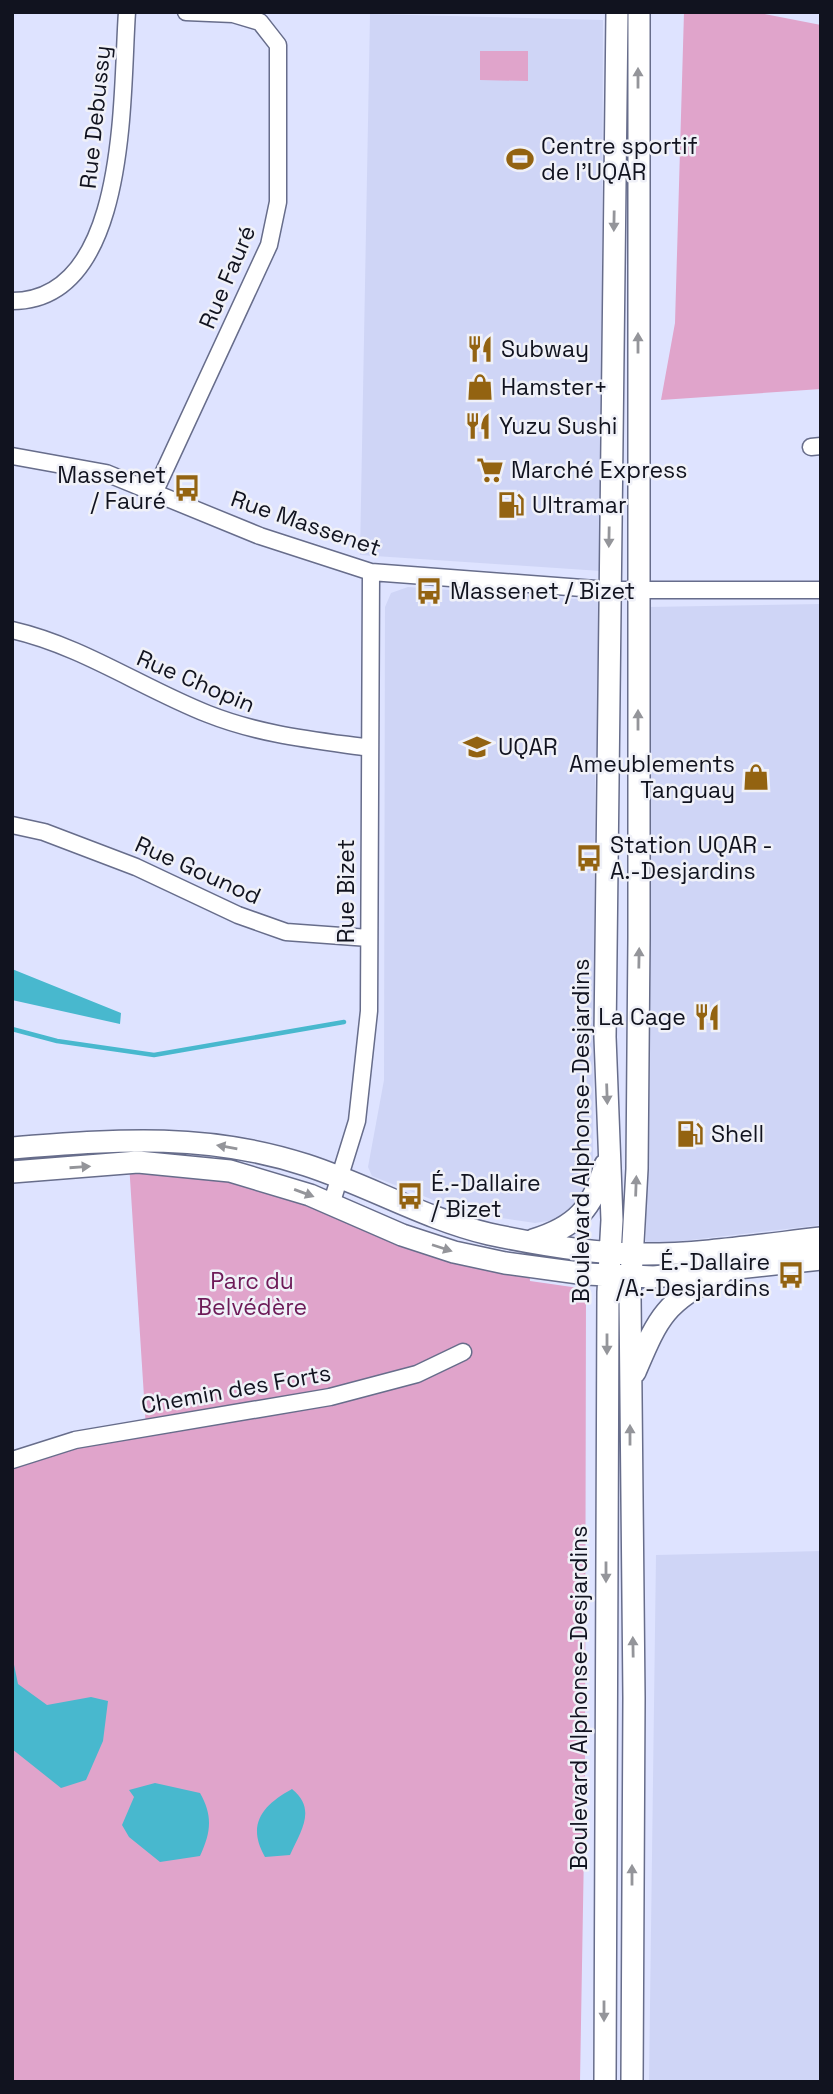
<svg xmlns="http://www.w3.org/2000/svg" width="833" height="2094" font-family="'Space Grotesk',sans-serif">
<rect width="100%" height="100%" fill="#dee3ff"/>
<path fill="#cfd5f6" d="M370,14L603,20L601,571L360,555Z
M408,587L603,601L601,712L595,775L593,1173L587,1188L571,1208L554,1220L535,1223L488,1216L441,1203L372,1176L368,1167L384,1080L385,607L391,593Z
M821,604V1225L646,1245L648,607Z
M821,1551V2082H649L656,1555Z"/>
<path fill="#e0a4cb" d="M684,12H754L821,25V389L661,400L675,323Z
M480,51H528V81L480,80Z
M129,1163L230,1171L529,1267L530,1281L586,1289L585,1791L580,2082H12V1465L146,1428Z"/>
<path fill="#48b8ce" d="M12,969L121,1013L120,1024L12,1000Z
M12,1655L18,1684L47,1705L91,1697L108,1701L103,1741L86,1780L61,1788L12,1749Z
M155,1783L200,1793C213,1816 211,1832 200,1856L160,1862L129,1837L122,1825L134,1797L129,1790Z
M292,1789C317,1809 301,1831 290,1855L265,1857C246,1824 263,1805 292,1789Z"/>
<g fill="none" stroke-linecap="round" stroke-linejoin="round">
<path stroke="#48b8ce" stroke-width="4.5" d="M12,1029L57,1041L154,1055L344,1022"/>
<defs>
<path id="street" d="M12,301C130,301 121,93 127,12
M811,447L821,446
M12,456L106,473L260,536L371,572L609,590H821
M155,491L269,245L278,202V45L260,22L233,14L186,12
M12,630C82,646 142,688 208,714C261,735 314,740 370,748
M12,825L44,832L136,867L238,915L286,932L369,938
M331,1205L357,1121L369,1011L371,572
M12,1460L75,1440L330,1397L417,1374L463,1352"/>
<path id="secondary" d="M12,1148C116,1140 204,1132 306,1165C368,1185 425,1219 489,1234C536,1244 588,1253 636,1254C697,1255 760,1245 821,1238
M12,1172L138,1162L230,1171L310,1195L402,1235L454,1252L505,1263L586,1274L654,1277L821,1259
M533,1240C576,1227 593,1208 605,1165
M635,1372C659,1316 664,1303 721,1274
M605,2082L608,1292L612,1220L605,1037L617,12
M632,2082L634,1698L630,1297L637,1169L639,938V12"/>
</defs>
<use href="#street" stroke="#676d8b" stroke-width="19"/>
<use href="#secondary" stroke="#676d8b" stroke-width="24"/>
<use href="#street" stroke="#fff" stroke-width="16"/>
<use href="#secondary" stroke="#fff" stroke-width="21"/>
</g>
<defs><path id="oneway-solid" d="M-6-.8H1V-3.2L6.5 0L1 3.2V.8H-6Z" transform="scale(1.75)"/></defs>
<g fill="#94959a">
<use href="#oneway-solid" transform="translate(638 78) rotate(-90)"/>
<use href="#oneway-solid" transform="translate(614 221) rotate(91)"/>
<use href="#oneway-solid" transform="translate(638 343) rotate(-90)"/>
<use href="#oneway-solid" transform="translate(609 537) rotate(91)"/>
<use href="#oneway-solid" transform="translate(638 720) rotate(-90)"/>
<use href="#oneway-solid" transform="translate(639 958) rotate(-89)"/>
<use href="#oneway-solid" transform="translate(607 1094) rotate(88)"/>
<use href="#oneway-solid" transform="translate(227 1147) rotate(-170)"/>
<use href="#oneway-solid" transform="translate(80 1167) rotate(-4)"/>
<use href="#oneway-solid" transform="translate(636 1186) rotate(-88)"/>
<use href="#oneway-solid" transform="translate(304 1193) rotate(20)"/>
<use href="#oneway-solid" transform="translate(442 1248) rotate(18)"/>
<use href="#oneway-solid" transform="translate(607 1344) rotate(90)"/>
<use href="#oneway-solid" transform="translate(630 1435) rotate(-90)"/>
<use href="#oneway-solid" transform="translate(606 1572) rotate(90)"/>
<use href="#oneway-solid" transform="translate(633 1647) rotate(-91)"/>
<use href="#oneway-solid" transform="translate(632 1875) rotate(-90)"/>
<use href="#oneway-solid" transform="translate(604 2011) rotate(90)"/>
</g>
<defs>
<symbol id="stadium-bare" viewBox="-9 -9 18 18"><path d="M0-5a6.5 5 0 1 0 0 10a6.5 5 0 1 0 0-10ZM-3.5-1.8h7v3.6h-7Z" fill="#936311" stroke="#f0f1f8" stroke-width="2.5" paint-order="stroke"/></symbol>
<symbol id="restaurant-bare" viewBox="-9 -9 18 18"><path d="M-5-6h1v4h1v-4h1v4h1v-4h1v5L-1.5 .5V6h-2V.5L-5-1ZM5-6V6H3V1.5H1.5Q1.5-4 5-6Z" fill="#936311" stroke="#f0f1f8" stroke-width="2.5" paint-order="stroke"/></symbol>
<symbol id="shop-bare" viewBox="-9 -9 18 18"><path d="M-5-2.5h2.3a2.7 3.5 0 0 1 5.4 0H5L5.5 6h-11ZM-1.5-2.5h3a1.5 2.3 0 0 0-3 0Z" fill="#936311" stroke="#f0f1f8" stroke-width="2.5" paint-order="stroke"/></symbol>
<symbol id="supermarket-bare" viewBox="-9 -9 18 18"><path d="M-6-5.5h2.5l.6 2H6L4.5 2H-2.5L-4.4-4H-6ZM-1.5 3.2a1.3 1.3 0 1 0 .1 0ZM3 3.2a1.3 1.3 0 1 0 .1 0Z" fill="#936311" stroke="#f0f1f8" stroke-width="2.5" paint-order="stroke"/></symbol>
<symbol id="bus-bare" viewBox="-9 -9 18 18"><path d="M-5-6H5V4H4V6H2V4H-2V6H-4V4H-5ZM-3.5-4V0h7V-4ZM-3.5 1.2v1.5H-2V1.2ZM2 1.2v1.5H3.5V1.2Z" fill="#936311" stroke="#f0f1f8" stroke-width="2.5" paint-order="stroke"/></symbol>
<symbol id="fuel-bare" viewBox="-9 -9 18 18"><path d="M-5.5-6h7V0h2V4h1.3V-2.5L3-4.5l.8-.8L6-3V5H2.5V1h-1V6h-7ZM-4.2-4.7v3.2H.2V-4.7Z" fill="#936311" stroke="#f0f1f8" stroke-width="2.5" paint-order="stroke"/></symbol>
<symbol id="university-bare" viewBox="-9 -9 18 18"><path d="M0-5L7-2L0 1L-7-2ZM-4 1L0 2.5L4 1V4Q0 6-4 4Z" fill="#936311" stroke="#f0f1f8" stroke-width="2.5" paint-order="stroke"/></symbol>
</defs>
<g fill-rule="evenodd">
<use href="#stadium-bare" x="501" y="140" width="38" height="38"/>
<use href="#restaurant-bare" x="461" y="330" width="38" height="38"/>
<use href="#shop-bare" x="461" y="368" width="38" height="38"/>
<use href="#restaurant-bare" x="459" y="407" width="38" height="38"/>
<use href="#supermarket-bare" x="471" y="451" width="38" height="38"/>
<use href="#bus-bare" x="168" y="469" width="38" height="38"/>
<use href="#fuel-bare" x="492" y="486" width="38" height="38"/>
<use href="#bus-bare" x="410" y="572" width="38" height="38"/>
<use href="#university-bare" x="458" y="728" width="38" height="38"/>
<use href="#shop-bare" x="737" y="758" width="38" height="38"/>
<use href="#bus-bare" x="570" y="839" width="38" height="38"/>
<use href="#restaurant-bare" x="688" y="998" width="38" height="38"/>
<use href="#fuel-bare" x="671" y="1115" width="38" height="38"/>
<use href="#bus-bare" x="391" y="1177" width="38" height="38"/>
<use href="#bus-bare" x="772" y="1256" width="38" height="38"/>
</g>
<g text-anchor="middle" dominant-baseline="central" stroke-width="5" stroke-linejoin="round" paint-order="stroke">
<g font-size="23" fill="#11131f" stroke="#f0f1f8">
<text transform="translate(95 117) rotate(-84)">Rue Debussy</text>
<text transform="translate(227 277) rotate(-67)">Rue Fauré</text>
<text transform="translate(306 523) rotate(19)">Rue Massenet</text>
<text transform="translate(196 681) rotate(23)">Rue Chopin</text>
<text transform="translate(198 870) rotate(24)">Rue Gounod</text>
<text transform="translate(346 891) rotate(-90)">Rue Bizet</text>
<text transform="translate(581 1131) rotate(-90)">Boulevard Alphonse-Desjardins</text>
<text transform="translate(236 1389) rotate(-10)">Chemin des Forts</text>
<text transform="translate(579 1698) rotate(-90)">Boulevard Alphonse-Desjardins</text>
</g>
<g font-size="23" fill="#11131f" stroke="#f0f1f8" text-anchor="start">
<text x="541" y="146">Centre sportif<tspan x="541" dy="26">de l'UQAR</tspan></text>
<text x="501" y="349">Subway</text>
<text x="501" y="387">Hamster+</text>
<text x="499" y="426">Yuzu Sushi</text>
<text x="511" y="470">Marché Express</text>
<text x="166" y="475" text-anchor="end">Massenet<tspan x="166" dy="26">/ Fauré</tspan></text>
<text x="532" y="505">Ultramar</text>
<text x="450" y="591">Massenet / Bizet</text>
<text x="498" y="747">UQAR</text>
<text x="735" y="764" text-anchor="end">Ameublements<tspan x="735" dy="26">Tanguay</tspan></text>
<text x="610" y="845">Station UQAR -<tspan x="610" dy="26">A.-Desjardins</tspan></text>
<text x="686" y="1017" text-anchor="end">La Cage</text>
<text x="711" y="1134">Shell</text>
<text x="431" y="1183">É.-Dallaire<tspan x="431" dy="26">/ Bizet</tspan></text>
<text x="770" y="1262" text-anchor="end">É.-Dallaire<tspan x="770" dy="26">/A.-Desjardins</tspan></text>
</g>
<g font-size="23" fill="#6d1b58" stroke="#f0f1f8">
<text x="252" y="1281">Parc du<tspan x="252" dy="26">Belvédère</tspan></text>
</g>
</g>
<rect width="833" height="2094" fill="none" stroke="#11131f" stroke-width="28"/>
</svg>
